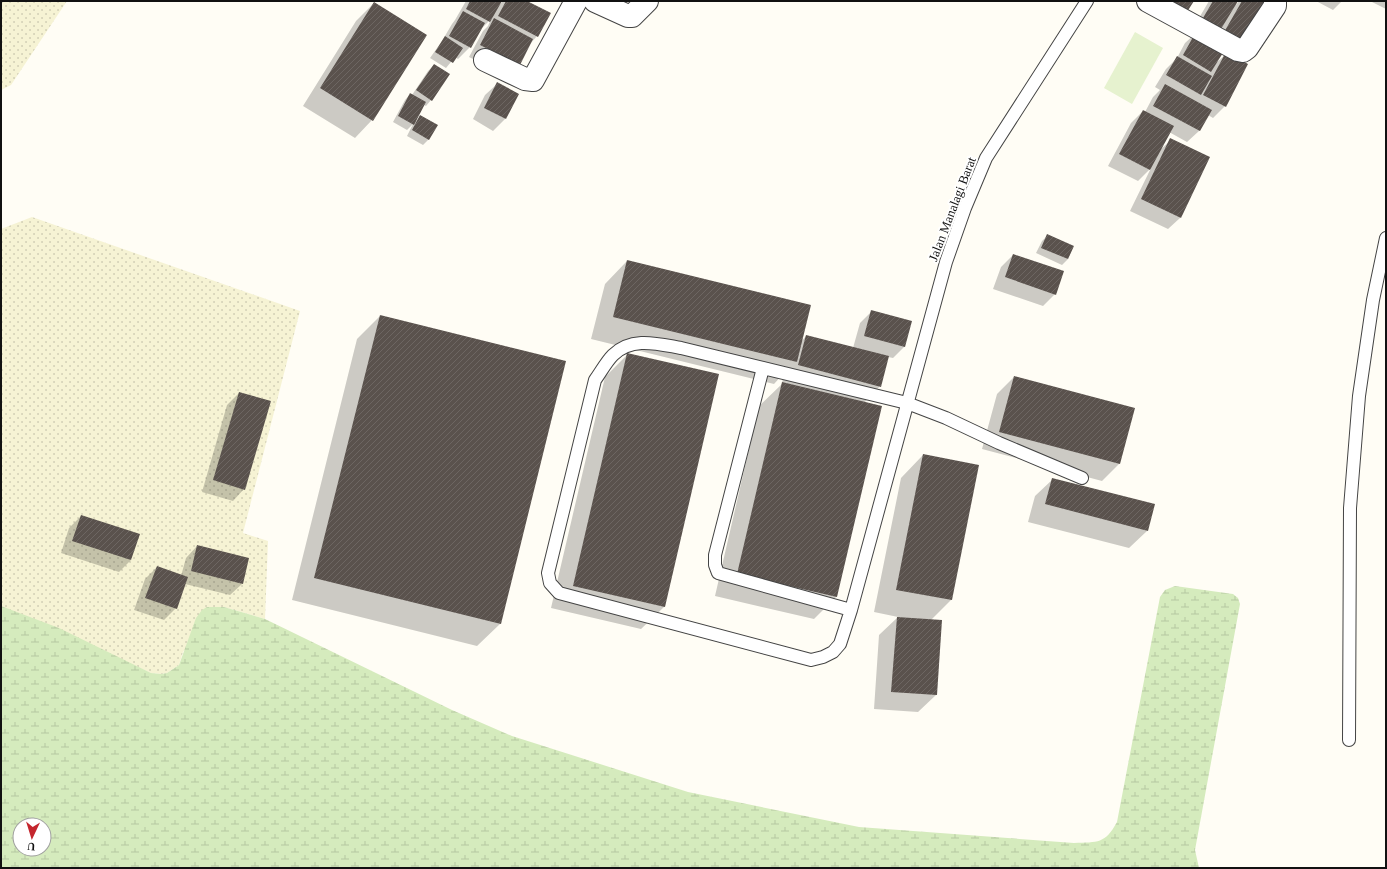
<svg xmlns="http://www.w3.org/2000/svg" width="1387" height="869" font-family="'Times New Roman',serif">
<defs>
<pattern id="farmland-dots" width="8" height="8" patternUnits="userSpaceOnUse"><rect width="8" height="8" fill="#f6f3d4"/><path d="M2 2h.1M6 6h.1" fill="none" stroke="#d2cfb5" stroke-width="1.8" stroke-linecap="round"/></pattern>
<pattern id="wetland-marsh" width="20" height="14" patternUnits="userSpaceOnUse"><rect width="20" height="14" fill="#d5ebbd"/><path d="M1 5h8M5 5V1M11 12h8M15 12V8" fill="none" stroke="#b6c8a1"/></pattern>
<pattern id="building-hatch" width="6" height="6" patternUnits="userSpaceOnUse"><rect width="6" height="6" fill="#5a524d"/><path d="M-1 1l2-2M0 6l6-6M5 7l2-2" fill="none" stroke="#6d6662"/></pattern>
</defs>
<rect width="100%" height="100%" fill="#fffdf5"/>
<path fill="url(#farmland-dots)" d="M1,1H67L11,85L1,90Z
M32,217L300,311L243,533L268,541L265,619L224,607L183,652L179,665L167,673L161,674L151,673L1,606V229Z"/>
<path fill="url(#wetland-marsh)" fill-rule="evenodd" d="M1175,586L1233,594L1238,598L1240,604L1195,850L1199,868H1V606L59,628L151,673L161,674L167,673L179,665L196,618L202,610L207,607H224L265,619L452,710L512,736L688,792L859,827L1074,843C1098,842 1105,844 1117,822L1160,597L1165,590ZM20,825H44V849H20Z"/>
<path fill="#e6f2cf" d="M1135,32L1163,48L1132,104L1104,88Z"/>
<path fill="#0003" fill-rule="evenodd" d="M466,1H501L499,5L503,1H525L537,36L530,44L507,76L469,57L483,31L488,26L491,19L480,30L470,47L458,59L455,57L446,68L430,58L442,41L452,24L455,20Z
M1209,1H1237L1236,5L1239,1H1264L1225,106L1213,118L1208,115L1199,131L1187,142L1169,132L1160,150L1171,140L1180,218L1168,229L1130,211L1151,168L1138,181L1108,166L1131,123L1143,111L1145,112L1153,97L1160,90L1155,87L1166,69L1177,58L1185,43L1196,33L1192,30ZM1223,26L1214,42L1210,39ZM1222,52L1226,54L1215,64Z
M1316,1H1342L1333,10Z
M1370,1H1386V9Z
M374,3L372,120L355,138L303,106L356,21Z
M434,65L431,100L426,106L424,105L415,122L421,116L429,139L423,145L407,136L413,124L407,130L393,122L405,100L410,94L412,95L428,71Z
M497,84L518,95L505,119L493,131L473,119L485,95Z
M1047,236L1073,247L1068,259L1062,265L1036,253L1042,241Z
M1013,255L1055,294L1043,306L993,289L1001,267Z
M627,261L801,342L806,336L853,348L860,323L872,311L905,346L893,358L888,357L880,386L864,403L836,597L814,619L715,596L759,406L783,383H782L784,373L774,384L591,339L605,284Z
M380,316L500,624L477,646L292,600L357,339Z
M628,354L664,607L641,629L551,608L605,377Z
M1014,377L1120,463L1102,481L982,449L997,394Z
M239,393L244,489L233,501L202,492L227,405Z
M923,455L977,466L951,600L931,620L936,695L918,712L874,709L879,635L898,617L874,612L901,478Z
M1053,479L1147,531L1129,548L1028,522L1035,496Z
M81,516L131,560L119,572L61,553L69,528Z
M197,546L242,584L230,595L185,584L176,608L164,620L134,610L145,579L157,567L181,576L186,558Z"/>
<path fill="url(#building-hatch)" d="M470,1H502L490,22L466,9Z
M506,1H527L551,13L538,37L498,16Z
M1162,1H1194L1185,15Z
M1213,1H1238L1221,29L1203,18Z
M1242,1H1266L1241,44L1223,34Z
M374,2L427,35L373,121L320,88Z
M463,11L485,23L471,48L449,36Z
M494,18L533,39L520,65L480,45Z
M1197,30L1226,48L1211,72L1183,55Z
M445,36L463,48L453,63L435,52Z
M1226,52L1248,64L1226,107L1203,95Z
M1177,56L1212,76L1201,95L1166,75Z
M434,64L450,74L432,101L416,90Z
M497,82L519,94L506,119L484,108Z
M1165,84L1212,110L1200,131L1153,106Z
M410,93L426,102L414,125L398,116Z
M1143,110L1174,126L1150,170L1119,154Z
M420,115L438,125L429,140L412,130Z
M1170,138L1210,157L1181,218L1141,199Z
M1047,234L1074,246L1068,259L1041,248Z
M1013,254L1064,271L1056,295L1005,277Z
M627,260L811,305L797,362L613,317Z
M871,310L912,321L905,347L864,336Z
M380,315L566,361L501,624L314,578Z
M806,335L889,356L881,387L798,365Z
M627,353L719,374L665,607L573,586Z
M1014,376L1135,408L1120,464L999,432Z
M782,382L882,406L837,597L737,574Z
M239,392L271,401L245,490L213,480Z
M923,454L979,465L952,600L896,590Z
M1052,478L1155,504L1148,531L1045,504Z
M81,515L140,534L131,560L72,541Z
M197,545L249,558L243,584L191,571Z
M157,566L188,577L177,609L145,598Z
M897,617L942,620L937,695L891,692Z"/>
<g fill="none" stroke-linecap="round" stroke-linejoin="round">
<defs>
<path id="service" d="M763,368L715,555V565L718,573L851,610
M1082,478L999,443L946,418L907,403L681,348C658,344 632,336 613,355C606,362 601,372 595,380L548,573L550,583L559,593L811,660L823,657L833,652L840,644L851,610L946,262L965,208L986,158L1087,1
M1349,740L1350,508L1359,396L1373,300L1386,238"/>
<path id="minor" d="M595,1L628,16H632L647,1
M1148,1L1238,50L1243,51L1247,48L1275,6V1
M485,60L525,79L533,80L576,1"/>
</defs>
<use href="#service" stroke="#444" stroke-width="14"/>
<use href="#minor" stroke="#444" stroke-width="24"/>
<use href="#service" stroke="#fff" stroke-width="12"/>
<use href="#minor" stroke="#fff" stroke-width="22"/>
</g>
<g text-anchor="middle" dominant-baseline="central" stroke-width="4" stroke-linejoin="round" paint-order="stroke">
<g font-size="13" fill="#111" stroke="#fff">
<text transform="translate(952 209) rotate(-69)">Jalan Manalagi Barat</text>
</g>
</g>
<rect width="1387" height="869" fill="none" stroke="#111111" stroke-width="4"/>
<g transform="translate(32 837) rotate(184)"><circle r="19" fill="#ffffff" stroke="#a0a0a0"/>
<path d="M0-3L7 15L0 10L-7 15Z" fill="#c4262e"/>
<text y="-6" font-size="11" font-weight="bold" text-anchor="middle" fill="#111111">U</text>
</g>
</svg>
